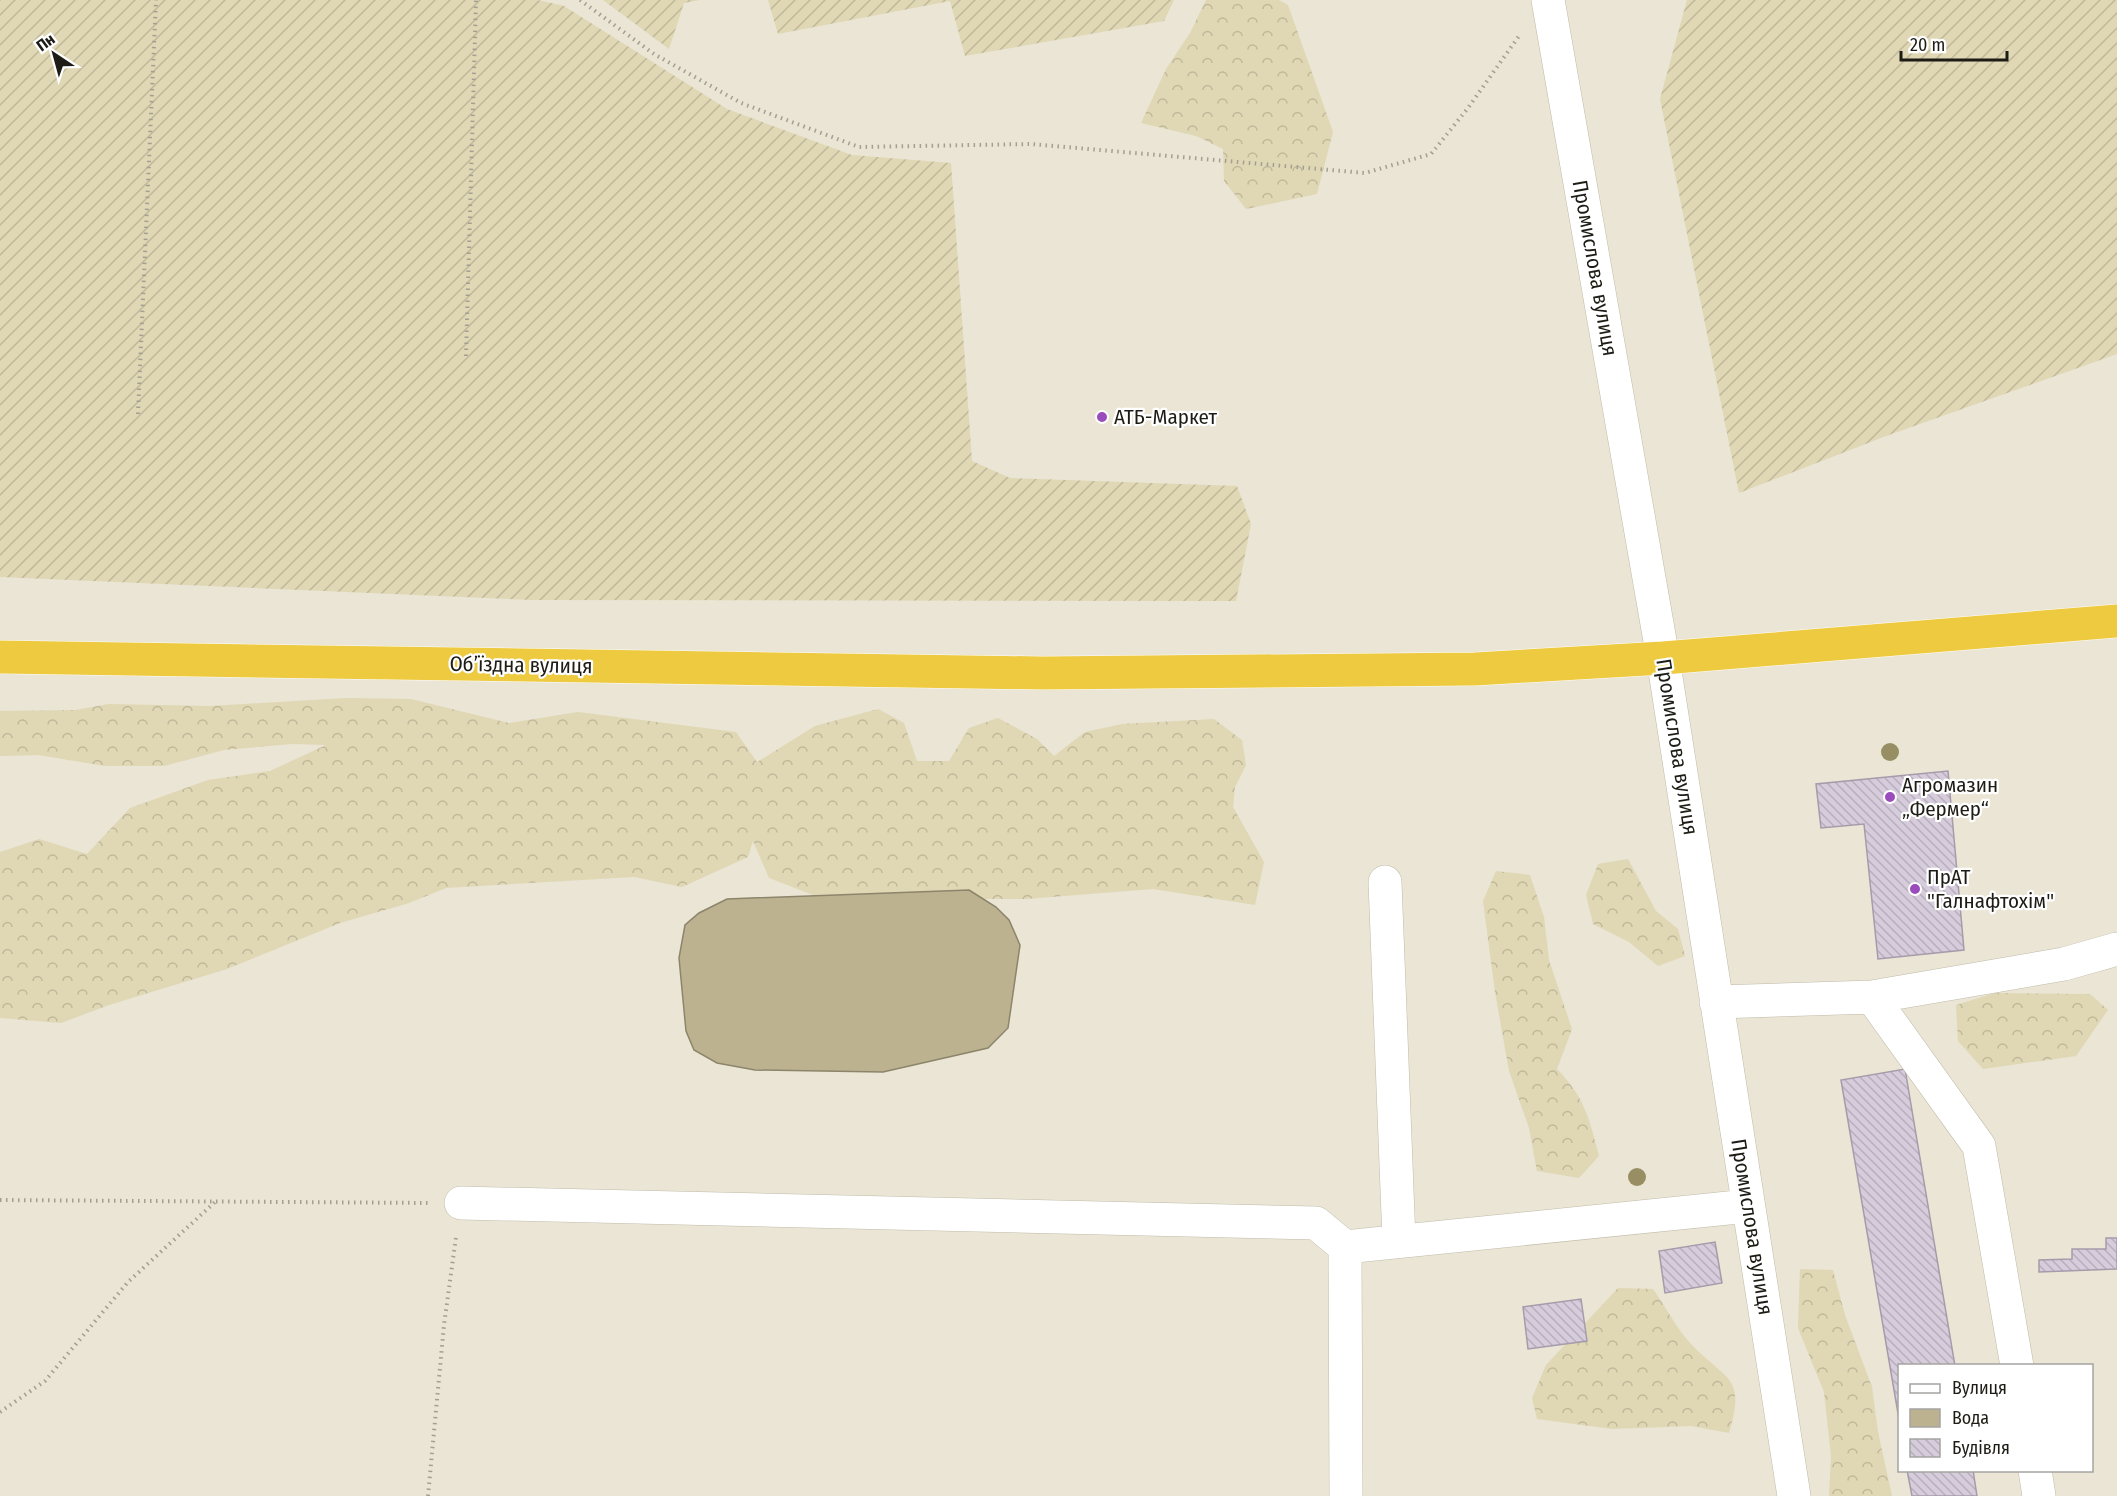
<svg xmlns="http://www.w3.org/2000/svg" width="2117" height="1496" font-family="'Fira Sans Condensed',sans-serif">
<defs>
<pattern id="forest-crowns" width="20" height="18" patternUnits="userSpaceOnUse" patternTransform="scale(1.5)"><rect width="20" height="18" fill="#e0d7b4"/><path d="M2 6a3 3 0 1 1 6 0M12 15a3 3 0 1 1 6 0" fill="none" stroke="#c0b89a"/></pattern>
<pattern id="garden-furrows" width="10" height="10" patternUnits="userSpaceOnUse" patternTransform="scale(1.5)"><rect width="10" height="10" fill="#e0d7b4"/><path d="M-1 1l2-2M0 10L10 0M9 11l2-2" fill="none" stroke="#c0b89a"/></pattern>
<pattern id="building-back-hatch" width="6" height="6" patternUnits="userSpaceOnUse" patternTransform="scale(1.5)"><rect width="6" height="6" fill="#d6ccdc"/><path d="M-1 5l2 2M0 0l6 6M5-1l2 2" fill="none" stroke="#b7afbc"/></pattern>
</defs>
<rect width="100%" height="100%" fill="#eae5d4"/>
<path fill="url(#forest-crowns)" d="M1206,0H1279L1288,5L1333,132L1317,194L1246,209L1224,181L1223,149L1196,136L1141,123L1166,69L1190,33Z
M346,698L411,699L509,723L578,712L736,732L757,762L815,726L878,709L904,723L917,761H949L969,728L998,718L1037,739L1054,756L1085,732L1122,724L1214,719L1242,740L1246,765L1235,787L1233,807L1264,862L1255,905L1153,889L1026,899H985L950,892L813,895L769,878L753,841L748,857L682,887L634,877L446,888L409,903L340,923L227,969L109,1005L61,1023L0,1018V852L39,839L87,854L130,808L208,780L270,771L326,745L292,744L224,750L164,766H105L38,755L0,756V711L75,710L109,704L210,706Z
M1628,859L1656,911L1678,929L1685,956L1658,966L1629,942L1593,924L1586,895L1598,864Z
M1496,871L1530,875L1544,917L1549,960L1572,1029L1557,1069C1585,1098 1589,1118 1599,1156L1579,1178L1537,1171L1529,1128L1509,1071L1495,992L1483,901Z
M1995,993L2090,994L2108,1010L2076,1056L1983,1069L1958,1041L1956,1005Z
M1800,1269L1833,1270L1845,1315L1872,1387L1878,1432L1892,1496H1829L1831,1456L1824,1392L1798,1328Z
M1618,1288L1653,1289C1666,1307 1677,1330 1693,1346C1727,1381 1746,1376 1729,1433L1691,1426L1612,1429L1537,1419L1532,1398L1546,1365Z"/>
<path fill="url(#garden-furrows)" d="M0,0H538L564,6L727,109L852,155L951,163L972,461L1010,478L1237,486L1251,524L1236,601L531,600L0,577Z
M603,0H700L684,3L669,49Z
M768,0H1174L1164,21L965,56L950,1L778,34Z
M1687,0H2117V354L1886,436L1739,493L1660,99Z"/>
<path fill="#bcb290" stroke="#8c856b" stroke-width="1.5" d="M969,890L996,907L1009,920L1020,945L1008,1028L988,1048L883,1072L755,1070L717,1063L694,1050L686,1031L679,958L685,925L699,913L727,899Z"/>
<path fill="url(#building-back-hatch)" stroke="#a59baa" stroke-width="1.5" d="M1948,771L1964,950L1878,959L1864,824L1821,828L1816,784Z
M1905,1069L1955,1366H1900V1425L1841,1080Z
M2106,1238H2117V1269L2039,1272V1260L2072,1259V1249H2106Z
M1715,1242L1722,1283L1665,1293L1659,1251Z
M1581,1299L1587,1341L1528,1349L1523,1307Z
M1907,1470H1973L1977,1496H1912Z"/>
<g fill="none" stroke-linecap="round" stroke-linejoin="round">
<defs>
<path id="minor" d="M1548,0L1663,658L1794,1496
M1385,882L1399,1241
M1872,997L2064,964L2117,949
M1716,1002L1872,997L1979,1146L2017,1366
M461,1203L1316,1223L1345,1247
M2035,1470L2039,1496
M1346,1496L1345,1247L1748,1206"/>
<path id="highway" d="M0,657L1042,673L1475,669L1663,658L2117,621"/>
</defs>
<use href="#minor" stroke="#c0bbaa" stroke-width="34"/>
<use href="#highway" stroke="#fff" stroke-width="34"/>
<path stroke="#a39f92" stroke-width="4" stroke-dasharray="1.5 4.5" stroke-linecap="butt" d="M580,0L654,54L741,103L859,147L1031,144L1365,173L1431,154L1468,108L1519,36
M466,356L476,0
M138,414L156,0
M0,1200L428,1203
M0,1412L45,1381L128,1282L215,1202
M428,1496L444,1325L456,1237"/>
<use href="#minor" stroke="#fff" stroke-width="33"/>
<use href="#highway" stroke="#edca40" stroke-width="33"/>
</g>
<g fill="#988e64">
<circle cx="1890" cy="752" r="9"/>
<circle cx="1637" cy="1177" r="9"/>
</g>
<g fill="#9a4bbc" stroke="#fff" stroke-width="2">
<circle cx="1102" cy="417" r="6"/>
<circle cx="1890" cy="797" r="6"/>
<circle cx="1915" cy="889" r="6"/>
</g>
<g text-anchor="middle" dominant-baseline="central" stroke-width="4.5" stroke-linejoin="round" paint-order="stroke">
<g font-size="21" fill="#1d1c15" stroke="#fff">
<text transform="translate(1595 268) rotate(80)">Промислова вулиця</text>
<text transform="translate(521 665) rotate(1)">Обʼїздна вулиця</text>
<text transform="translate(1677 747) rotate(81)">Промислова вулиця</text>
<text transform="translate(1752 1227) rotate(81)">Промислова вулиця</text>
</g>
<g font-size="21" fill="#1d1c15" stroke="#fff" text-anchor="start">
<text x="1114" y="417">АТБ-Маркет</text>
<text x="1902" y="785">Агромазин<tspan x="1902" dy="24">„Фермер“</tspan></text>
<text x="1927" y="877">ПрАТ<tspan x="1927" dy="24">"Галнафтохім"</tspan></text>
</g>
</g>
<rect x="1898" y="1364" width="195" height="108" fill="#ffffff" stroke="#a5a4a1" stroke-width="1.5"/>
<rect x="1910" y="1384" width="30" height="9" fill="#ffffff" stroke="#a5a4a1" stroke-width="1.5"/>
<text x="1952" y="1394" font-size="18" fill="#1d1c15">Вулиця</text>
<rect x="1910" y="1409" width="30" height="18" fill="#bcb290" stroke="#a5a4a1" stroke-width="1.5"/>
<text x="1952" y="1424" font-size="18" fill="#1d1c15">Вода</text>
<rect x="1910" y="1439" width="30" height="18" fill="url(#building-back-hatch)" stroke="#a5a4a1" stroke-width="1.5"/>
<text x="1952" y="1454" font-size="18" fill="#1d1c15">Будівля</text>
<g transform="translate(54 54) rotate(324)" stroke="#ffffff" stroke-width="4.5" paint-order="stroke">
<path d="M0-4.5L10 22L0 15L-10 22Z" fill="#1d1c15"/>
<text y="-9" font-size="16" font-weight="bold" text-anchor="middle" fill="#1d1c15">Пн</text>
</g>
<path d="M1901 51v9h106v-9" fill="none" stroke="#1d1c15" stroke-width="3"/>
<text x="1910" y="51" font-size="18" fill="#1d1c15" stroke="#ffffff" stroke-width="4.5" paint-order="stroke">20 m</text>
</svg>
